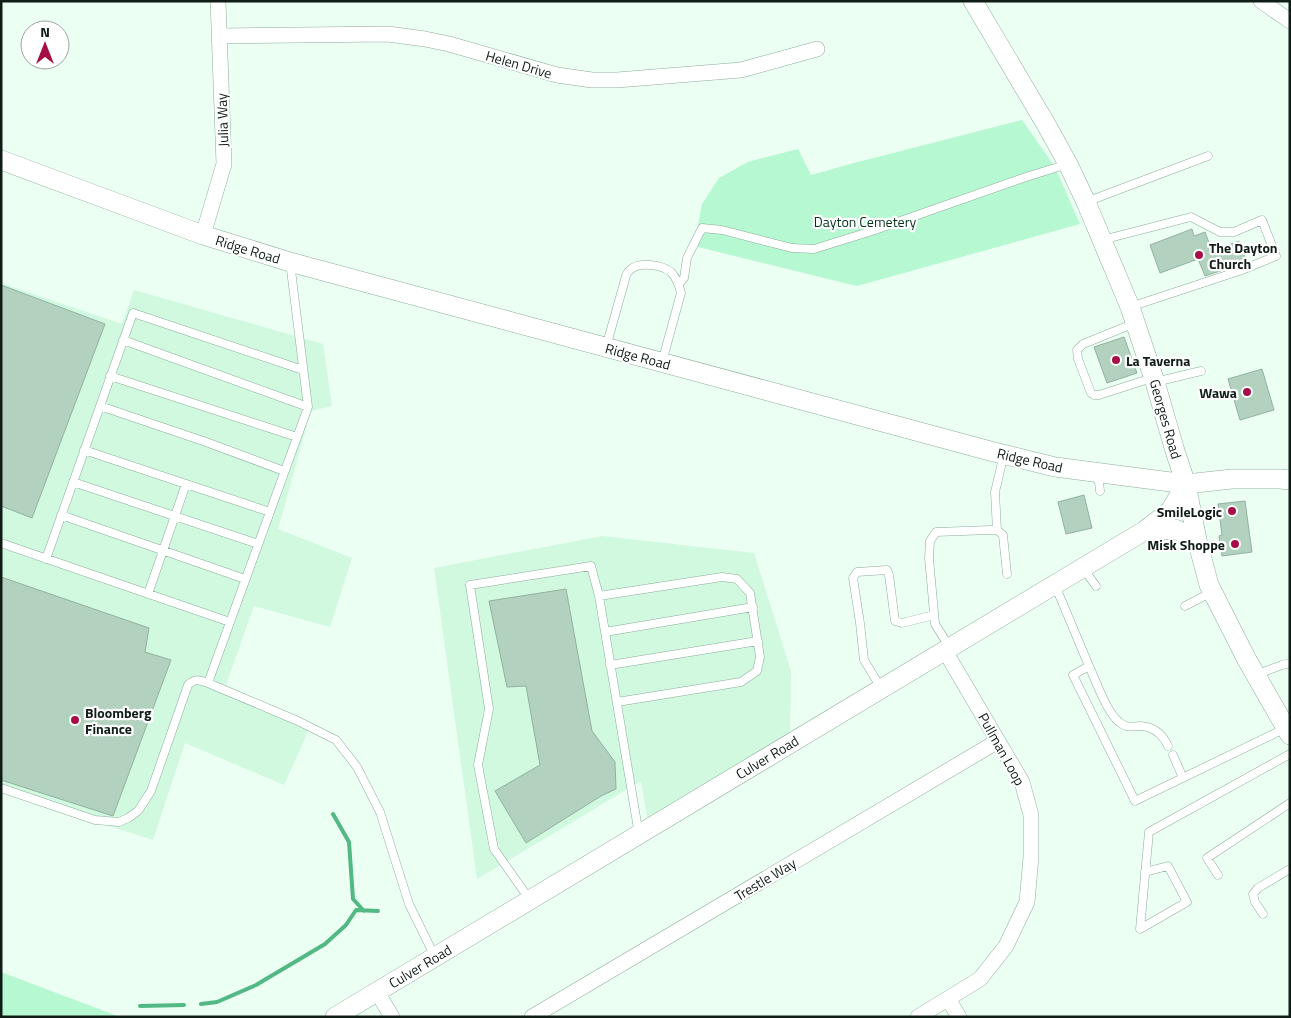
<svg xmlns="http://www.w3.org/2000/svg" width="1291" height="1018" font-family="'Titillium Web',sans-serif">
<rect width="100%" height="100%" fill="#ebfff3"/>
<path fill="#d0f9e0" d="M1,283L122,324L134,290L323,344L332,406L311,411L278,529L352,558L330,627L254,606L226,685L311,725L284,785L185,743L153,840L1,791Z
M602,536L754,553L791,671L790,745L649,829L641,781L477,879L434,568Z"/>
<path fill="#b6f8d2" d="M1022,120L1055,167L1080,224L857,286L694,246L702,204L719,178L748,162L798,149L811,175L854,163Z
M1,972L120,1017H1Z"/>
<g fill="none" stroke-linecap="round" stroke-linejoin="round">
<path stroke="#52b985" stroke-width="4" d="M333,814L349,842L353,899L364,911
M201,1004L217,1002L256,985L325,944L346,925L356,910L378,911
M140,1006L184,1005"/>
</g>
<path fill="#b2d2bf" stroke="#92b19e" d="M1192,229L1194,236L1205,232L1212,251L1239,241L1247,262L1205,276L1198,259L1160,273L1150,245Z
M1,285L105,324L32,518L1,506Z
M1124,337L1137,373L1107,383L1094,347Z
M1262,369L1274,410L1240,420L1228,379Z
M1084,495L1092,528L1066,534L1058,502Z
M1245,501L1252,552L1222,556L1219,536L1222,535L1218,504Z
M1,577L149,628L145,652L171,660L113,816L1,780Z
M566,589L592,731L615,762L616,789L601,796L526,843L495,791L540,765L526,686L507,687L489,601Z"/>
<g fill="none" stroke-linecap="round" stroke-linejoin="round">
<defs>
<path id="service" d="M1086,202L1208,156
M1102,240L1191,217L1220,232H1234L1262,220L1276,256L1242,270L1130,307
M679,284L684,278L687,258L702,228L722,230L792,248L814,249L872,231L1029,176L1068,164
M1135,323L1083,344L1077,350L1078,359L1091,393L1094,395H1099L1152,378
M123,340L308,407
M606,347L626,276C627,274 628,271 630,270C639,261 662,265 671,272C677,278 679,285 681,293L662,362
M110,376L297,437
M1155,382L1201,371
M100,406L206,442L284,471
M84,450L270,512
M1098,473L1100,491
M73,482L258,544
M61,515L245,579
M997,530L995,492L1004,454
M1,543L230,622
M46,559L133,313L303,370
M1083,568L1096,586
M1055,585L1089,666L1073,675L1135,801L1286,728
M148,594L186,484
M599,596L722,577L737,579L750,593L760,657L757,671L741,682L617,702
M1185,606L1212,592
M605,632L753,607
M950,648L935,624L929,558L930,541L936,532L990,530H997L1003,535L1007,574
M610,665L758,641
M1089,666C1096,681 1106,711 1119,722C1128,729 1131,726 1141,726C1154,727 1163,735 1168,746
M1255,675L1282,665L1290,663
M208,683L308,407L290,262
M881,688L864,660L860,623L853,578L857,572L887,570L889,575L895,621L902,623L934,615
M1173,755L1183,778
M1,788L95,820L119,822L128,818L138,811L151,791L188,685C196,678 199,680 208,683L298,721L336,740L357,767L380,812L409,904L435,957
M1145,872L1168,866L1187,902L1140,929L1149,832L1290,754
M1218,875L1207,858L1290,803
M530,900L494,849L478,765L489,709L470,585L591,566L599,596L639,835
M1263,914L1255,902L1253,894L1258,888L1290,869"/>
<path id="minor" d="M1261,1L1290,21
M220,36L388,34L425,39L449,44L557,75L592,80H617L741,70L817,49
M203,235L224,164L218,1
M377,992L392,1017
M948,999L959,1017
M532,1017L998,741
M918,1017L980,979L1006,946L1027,902L1031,857V815L1022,782L945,651"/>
<path id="tertiary" d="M973,1L1047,126L1068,164L1086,202L1130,307L1155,382L1175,451L1186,484L1197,540L1209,585L1246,658L1290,735
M1,160L203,235L290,262L990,451L1055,467L1186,484L1232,479H1280L1290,480
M1144,531L1175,529L1197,540
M335,1017L1144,531L1170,511L1186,484"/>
</defs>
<use href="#service" stroke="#8dac9a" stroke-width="9"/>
<use href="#minor" stroke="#8dac9a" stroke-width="16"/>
<use href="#tertiary" stroke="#8dac9a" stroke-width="20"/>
<use href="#service" stroke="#fff" stroke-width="8"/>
<use href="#minor" stroke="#fff" stroke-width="15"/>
<use href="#tertiary" stroke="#fff" stroke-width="19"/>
</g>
<g fill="#a60f45" stroke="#fff" stroke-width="2">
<circle cx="1199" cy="255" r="5"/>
<circle cx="1116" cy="360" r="5"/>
<circle cx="1247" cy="392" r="5"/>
<circle cx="1232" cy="511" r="5"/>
<circle cx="1235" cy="544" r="5"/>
<circle cx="75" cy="720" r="5"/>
</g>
<g text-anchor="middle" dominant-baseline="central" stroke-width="4.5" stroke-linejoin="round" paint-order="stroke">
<g font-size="14" fill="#101c16" stroke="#fff">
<text transform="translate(519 64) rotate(16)">Helen Drive</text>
<text transform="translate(222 120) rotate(-92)">Julia Way</text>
<text transform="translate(248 249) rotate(17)">Ridge Road</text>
<text transform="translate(638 356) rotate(15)">Ridge Road</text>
<text transform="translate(1166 419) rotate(74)">Georges Road</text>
<text transform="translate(1030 460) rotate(13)">Ridge Road</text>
<text transform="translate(1002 749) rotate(61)">Pullman Loop</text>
<text transform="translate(767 757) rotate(-31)">Culver Road</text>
<text transform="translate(765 879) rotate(-31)">Trestle Way</text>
<text transform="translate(420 966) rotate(-31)">Culver Road</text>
</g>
<g font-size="14" fill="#05331f" stroke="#fff">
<text x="865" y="221">Dayton Cemetery</text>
</g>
<g font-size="14" font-weight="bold" fill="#101c16" stroke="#fff" text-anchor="start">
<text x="1209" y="247">The Dayton<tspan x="1209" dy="16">Church</tspan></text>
<text x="1126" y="360">La Taverna</text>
<text x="1237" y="392" text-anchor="end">Wawa</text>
<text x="1222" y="511" text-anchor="end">SmileLogic</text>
<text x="1225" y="544" text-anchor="end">Misk Shoppe</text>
<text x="85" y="712">Bloomberg<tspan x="85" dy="16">Finance</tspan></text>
</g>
</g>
<rect width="1291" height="1018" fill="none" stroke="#101c16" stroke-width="5"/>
<g transform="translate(45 45)"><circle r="24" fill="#ffffff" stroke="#9fa4a2"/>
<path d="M0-4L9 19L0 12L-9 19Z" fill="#a60f45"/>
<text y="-8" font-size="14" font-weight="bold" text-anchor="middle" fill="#101c16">N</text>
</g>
</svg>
